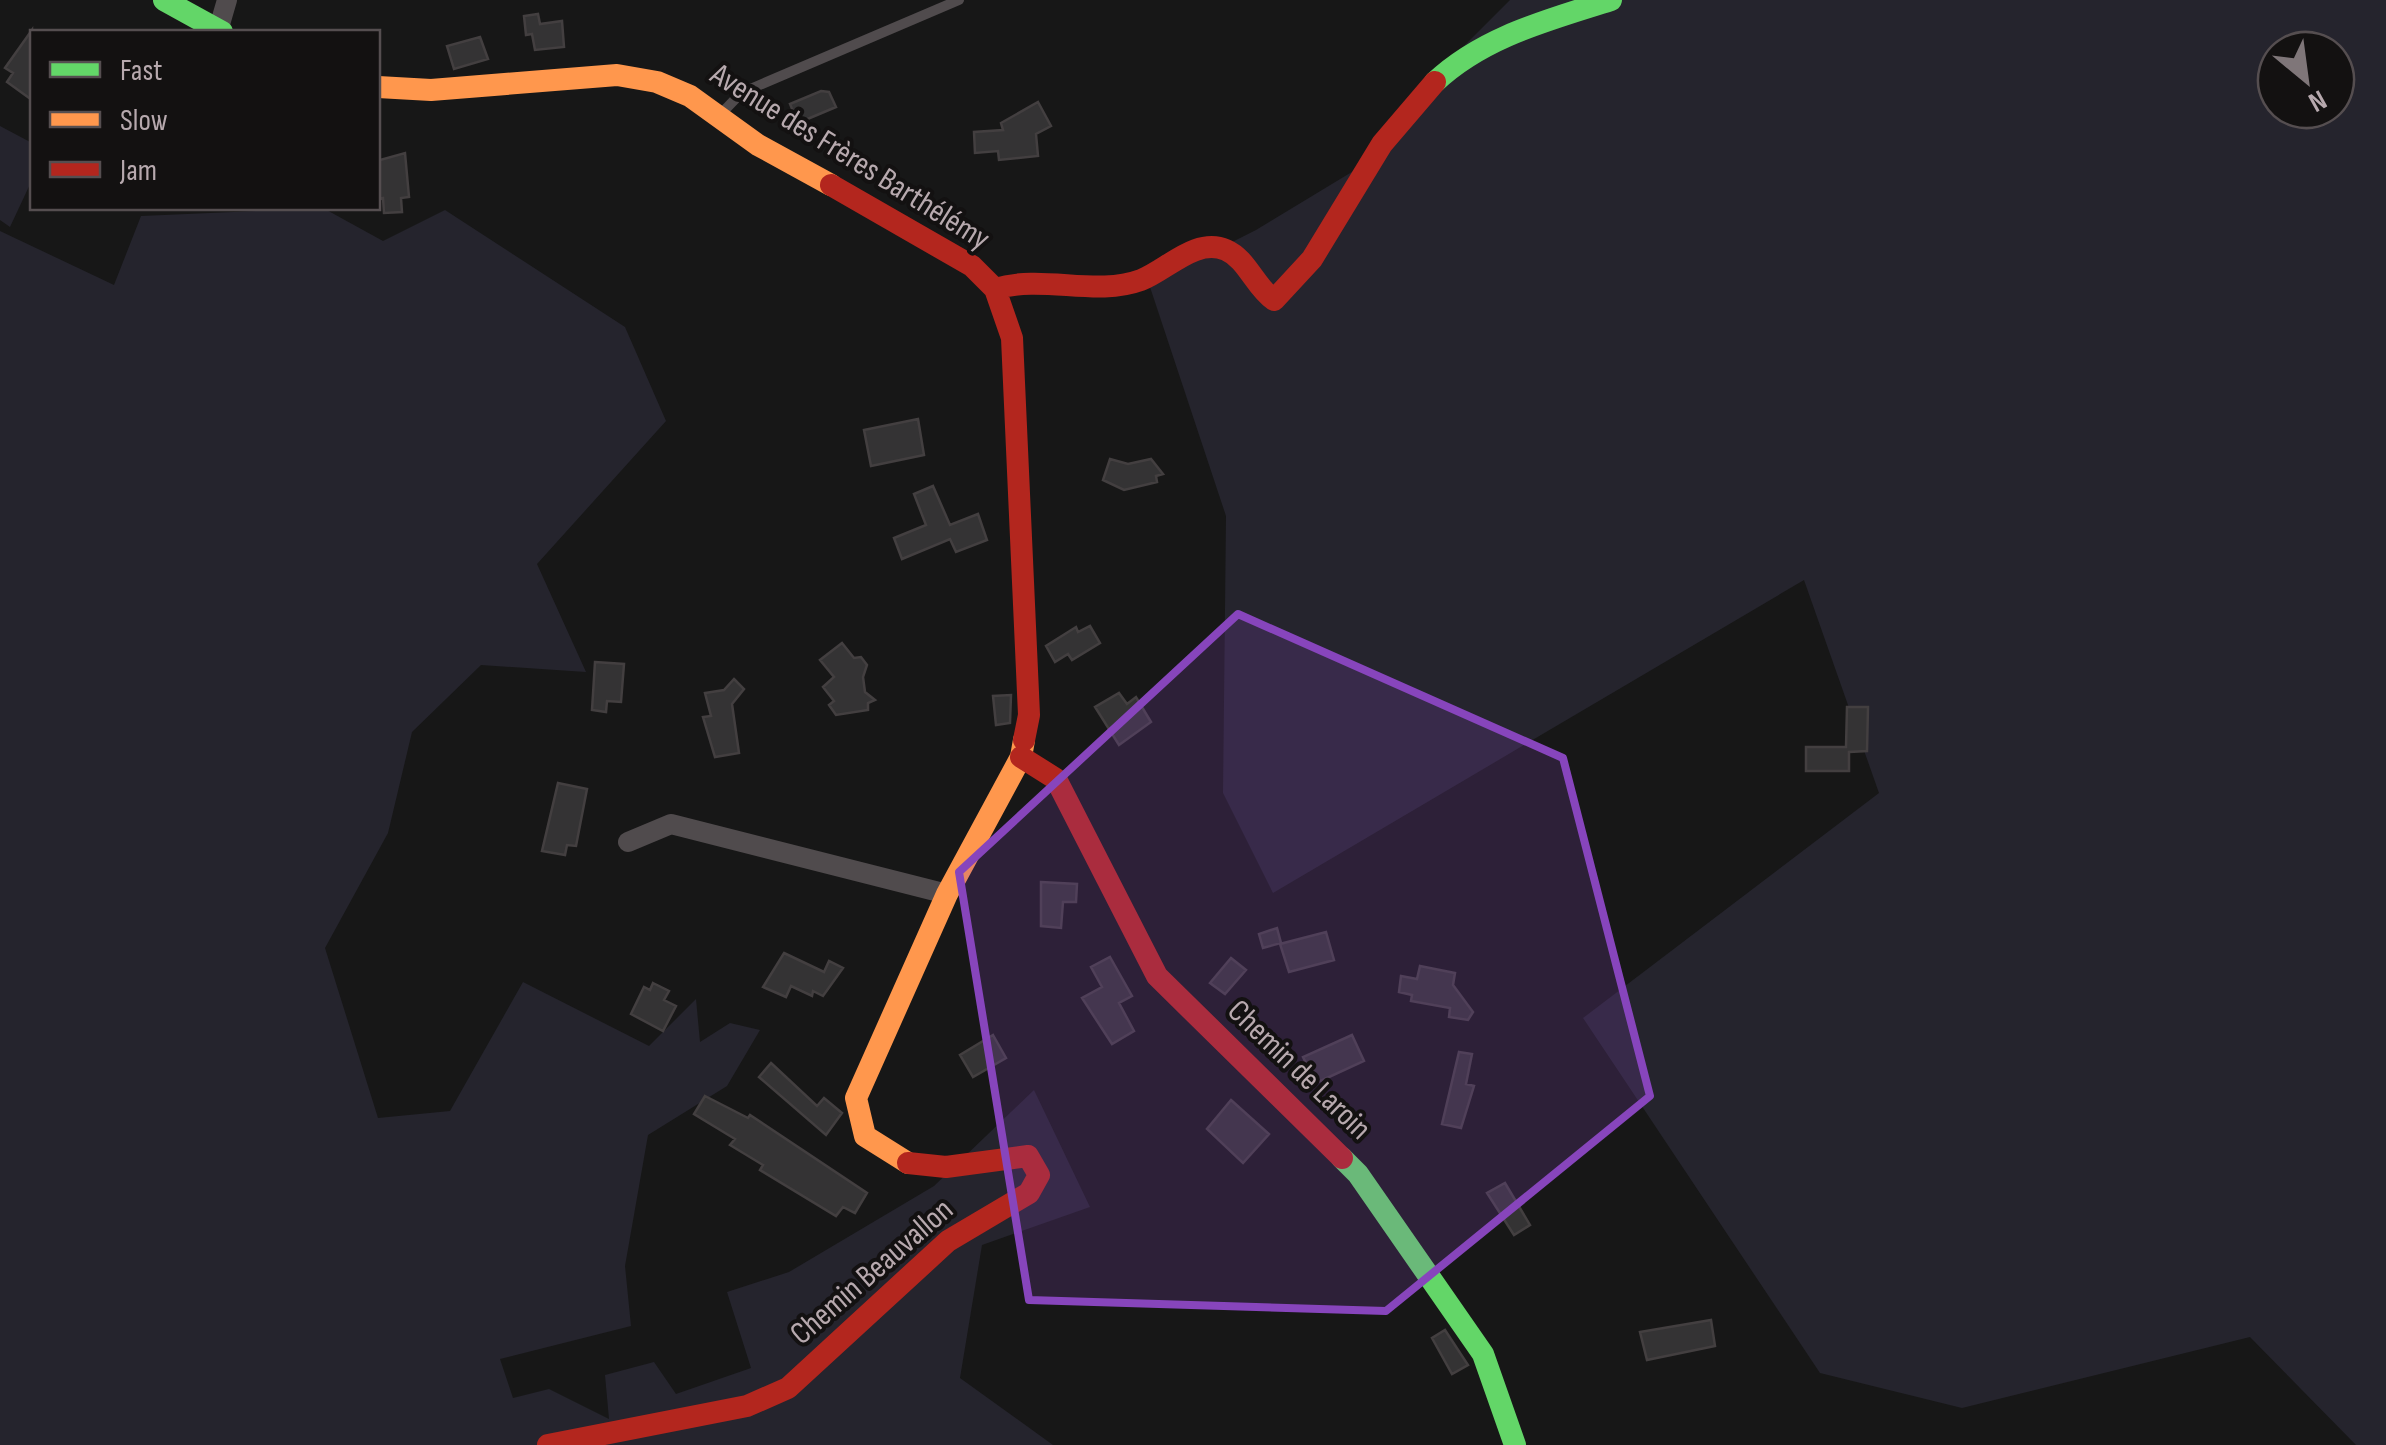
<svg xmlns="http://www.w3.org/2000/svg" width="2386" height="1445" font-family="'Sofia Sans Condensed',sans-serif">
<rect width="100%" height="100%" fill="#171717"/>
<path fill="#25242d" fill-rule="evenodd" d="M1510,0H2386V1445H2356L2250,1337L1962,1408L1820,1373L1583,1018L1879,793L1804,580L1273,893L1223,793L1226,516L1149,284L1256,230L1365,164L1441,69ZM2276,50H2336V110H2276Z
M0,126L32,143V180L10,227L0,220Z
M323,208L383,241L445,210L625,327L666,421L537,564L586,672L481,665L412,732L388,833L325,948L378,1118L450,1111L523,982L649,1046L696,999L700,1042L730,1023L760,1030L727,1086L648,1135L625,1266L631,1326L500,1359L513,1398L549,1389L609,1419L605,1375L654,1362L676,1394L751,1368L727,1292L789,1272L934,1186L1034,1090L1090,1207L982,1245L960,1378L1053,1445H0V231L114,285L141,216Z"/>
<path fill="#343334" stroke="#433f40" stroke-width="2.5" d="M538,14L540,24L562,21L564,47L535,50L532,34L526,35L524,16Z
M32,30V100L7,82L13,73L5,68Z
M480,37L488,59L454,69L447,46Z
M821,91L829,92L836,107L798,123L790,104Z
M1038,102L1051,126L1036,134L1038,156L999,160L998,151L975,153L974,132L1003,130L1001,123Z
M405,153L409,197L401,198L402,212L384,213L383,198L378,199V167L380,160Z
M918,419L924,455L871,466L864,430Z
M1110,459L1128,464L1151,459L1163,474L1156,476L1157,482L1124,490L1103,480Z
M933,486L950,525L978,514L987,540L956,552L950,539L902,559L894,538L926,525L914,494Z
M1090,626L1100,643L1072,660L1068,654L1055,662L1046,646L1076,627L1078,632Z
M842,643L854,658L861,657L867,665L863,677L865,692L875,700L868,703V710L836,715L829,705L834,701L823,687L834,677L820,660Z
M595,662L624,664L621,702L607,701L606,712L592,710Z
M734,679L744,689L732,704L739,753L715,757L703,717L711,716L705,693L724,690Z
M1119,693L1127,704L1136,697L1151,722L1119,745L1095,707Z
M1011,695L1010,723L996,725L993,696Z
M1847,707H1868L1867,751L1849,752V771H1806V747H1846Z
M558,783L587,789L576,846L567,845L565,855L542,851Z
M1041,882L1077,884L1076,902H1063L1061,928L1041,926Z
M1277,928L1281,943L1263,948L1259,934Z
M1326,932L1334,960L1289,972L1280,944Z
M784,953L824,972L829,961L843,968L823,996L813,991L812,996L791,986L786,997L763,987Z
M1110,957L1132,996L1119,1003L1134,1031L1112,1044L1082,998L1102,987L1091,967Z
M1231,958L1246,970L1225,994L1210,983Z
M1420,966L1455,973L1453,985L1473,1012L1468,1020L1449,1017L1450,1008L1411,1001L1412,995L1399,992L1401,976L1417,979Z
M653,983L669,991L664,1000L676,1006L663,1031L631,1014L644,987L650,990Z
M993,1035L1006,1058L973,1077L960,1055Z
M1352,1035L1364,1061L1316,1083L1303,1057Z
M1459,1052L1472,1054L1466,1084L1474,1086L1461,1128L1442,1124Z
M771,1063L817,1106L824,1098L842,1113L826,1135L759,1077Z
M705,1096L748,1118L750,1115L867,1193L855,1213L843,1207L836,1216L760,1170L763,1165L730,1145L735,1139L694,1114Z
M1231,1100L1269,1134L1243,1163L1207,1129Z
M1505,1183L1530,1225L1514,1235L1487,1193Z
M1711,1320L1715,1346L1647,1360L1640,1332Z
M1445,1330L1468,1365L1452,1374L1432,1338Z"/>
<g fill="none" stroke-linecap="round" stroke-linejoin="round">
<path stroke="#504b4d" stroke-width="10" d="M719,116L741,93L959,0"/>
<path stroke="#504b4d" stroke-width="20" d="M218,31L227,0
M628,842L671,824L947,894"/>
<path stroke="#63d668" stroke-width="22" d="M164,0L222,32
M1435,82C1484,36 1549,20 1611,0
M1342,1158L1358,1174L1483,1354L1515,1445"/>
<path stroke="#ff974d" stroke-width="22" d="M378,87L431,90L617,75L657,82L690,96L758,145L831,185
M908,1163L865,1136L856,1098L947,894L1021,757L1024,740"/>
<path stroke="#b3261e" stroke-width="22" d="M831,185L972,266L995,289L1012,338L1029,715L1024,740
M995,289C1043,274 1095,297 1141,280C1167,270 1196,237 1226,250C1247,259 1255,287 1274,300L1312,259L1382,144L1435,82
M1021,757L1056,779L1157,976L1342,1158
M548,1445L747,1406L788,1388L948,1241L1029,1193L1039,1175L1028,1156L946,1167L908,1163"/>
</g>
<path fill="#8745bc" fill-opacity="0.2" stroke="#8745bc" stroke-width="8" stroke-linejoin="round" d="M1238,614L1563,758L1650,1096L1386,1311L1029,1300L959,872Z"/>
<g text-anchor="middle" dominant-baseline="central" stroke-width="8" stroke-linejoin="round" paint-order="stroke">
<g font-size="32" fill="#b7a9ae" stroke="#131111">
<text transform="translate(850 157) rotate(32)">Avenue des Frères Barthélémy</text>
<text transform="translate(1299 1070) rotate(44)">Chemin de Laroin</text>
<text transform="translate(872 1272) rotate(-41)">Chemin Beauvallon</text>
</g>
</g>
<rect x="30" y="30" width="350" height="180" fill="#131111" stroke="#554e50" stroke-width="2.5"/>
<rect x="50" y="62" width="50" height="15" fill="#63d668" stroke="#554e50" stroke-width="2.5"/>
<text x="120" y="80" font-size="30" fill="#b7a9ae">Fast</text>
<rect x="50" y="112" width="50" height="15" fill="#ff974d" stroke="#554e50" stroke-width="2.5"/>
<text x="120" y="130" font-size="30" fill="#b7a9ae">Slow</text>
<rect x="50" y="162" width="50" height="15" fill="#b3261e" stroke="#554e50" stroke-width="2.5"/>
<text x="120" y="180" font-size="30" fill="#b7a9ae">Jam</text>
<g transform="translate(2306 80) rotate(151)"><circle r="48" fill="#131111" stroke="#554e50" stroke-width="2.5"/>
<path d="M0-8L18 38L0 25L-18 38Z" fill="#7f7679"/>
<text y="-15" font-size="28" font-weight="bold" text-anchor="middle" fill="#b7a9ae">N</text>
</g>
</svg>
